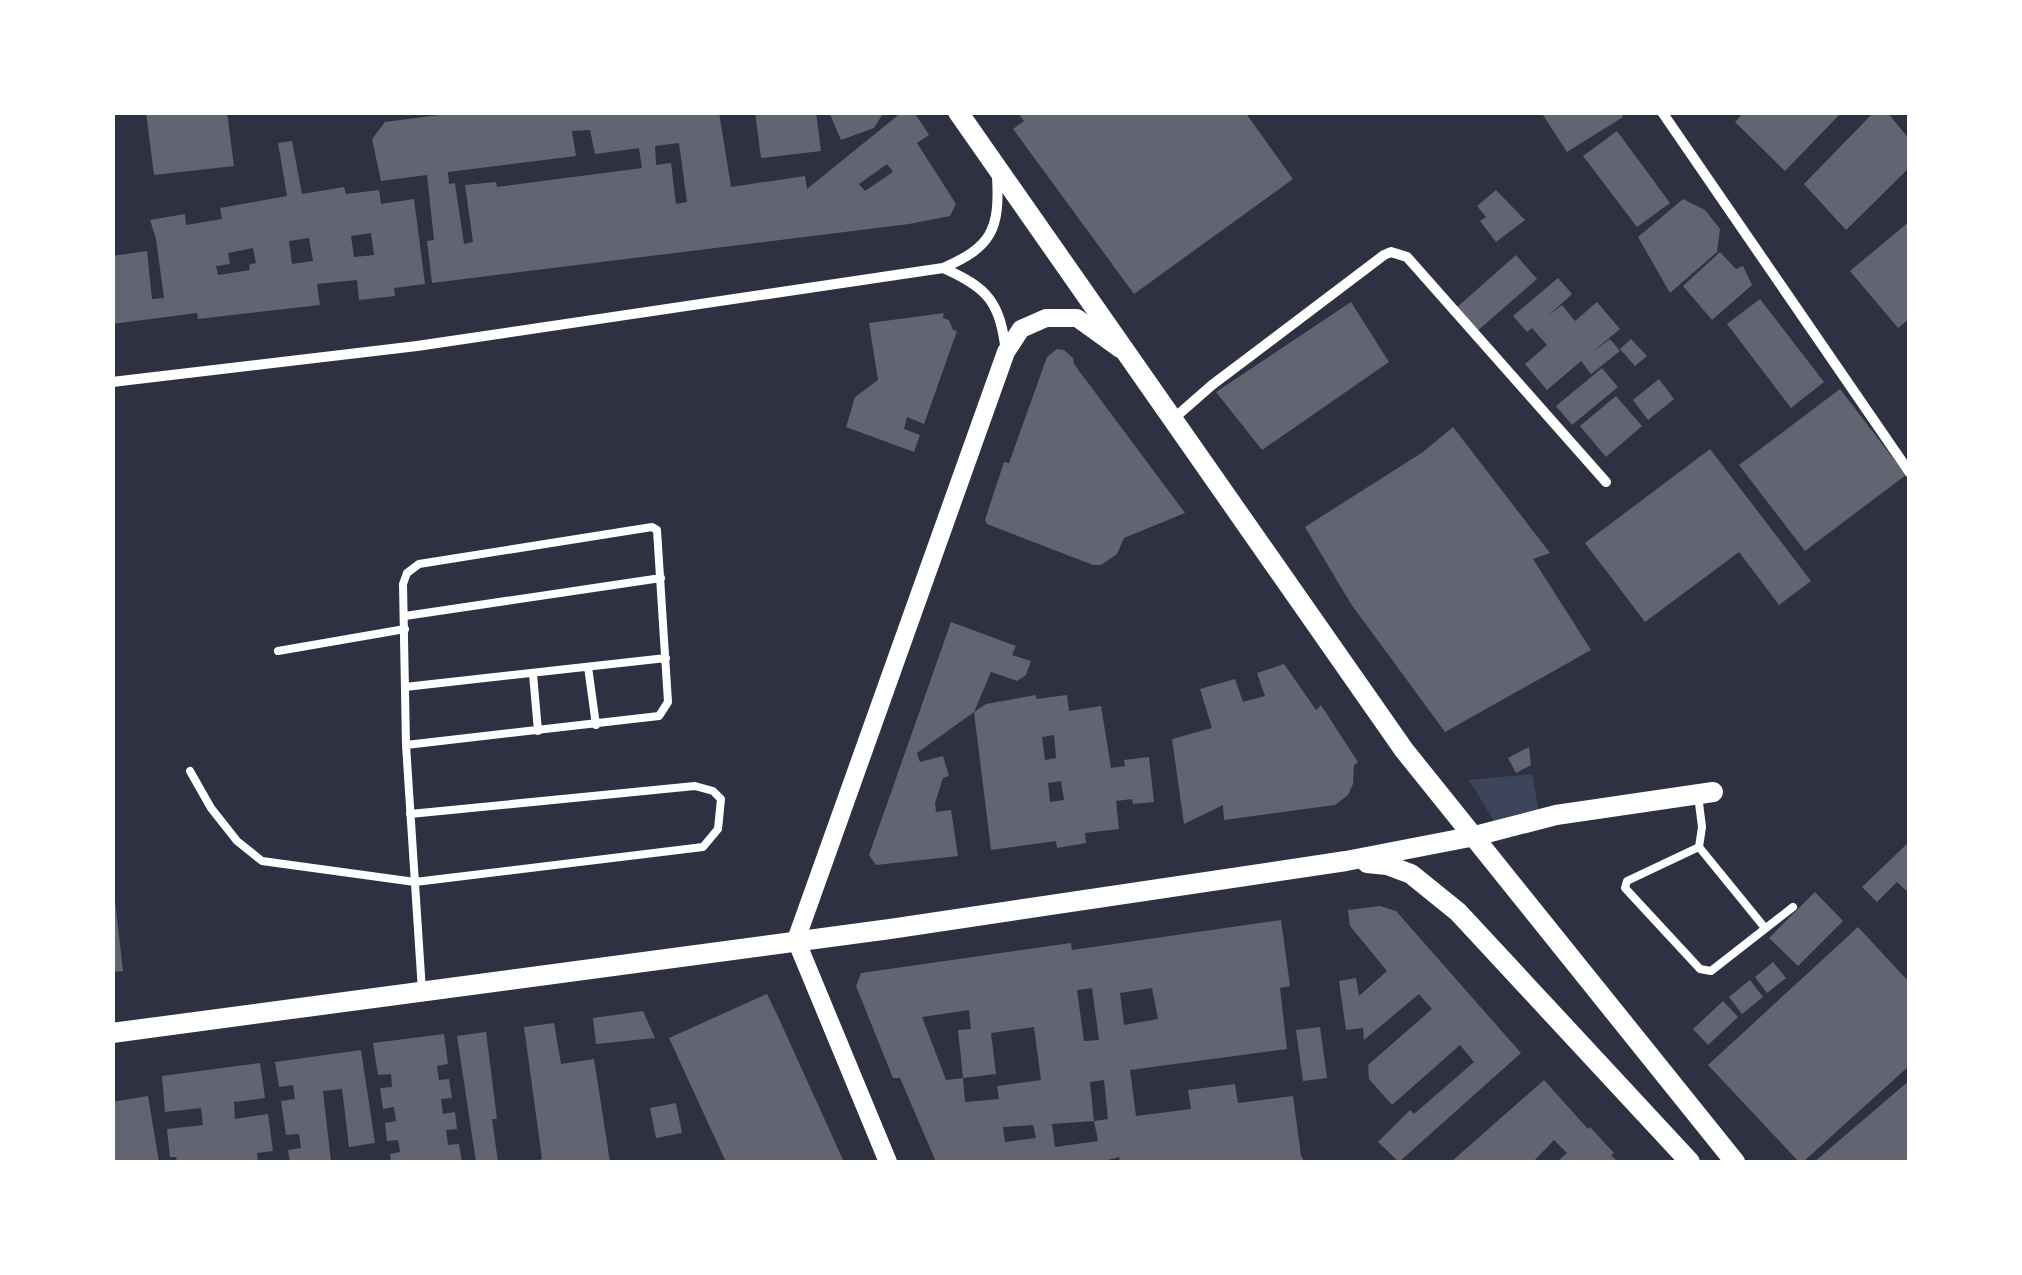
<svg xmlns="http://www.w3.org/2000/svg" width="2022" height="1275" font-family="'PT Sans',sans-serif">
<rect width="100%" height="100%" fill="#2d3142"/>
<path fill="#3c4559" d="M1532,774L1539,812L1494,821L1469,780Z"/>
<path fill="#626471" fill-rule="evenodd" d="M146,112H227L234,166L154,175Z
M462,112H719L731,187L805,176L807,189L902,112H914L929,135L917,143L956,204L950,216L909,224L432,283L427,241L434,240L427,175L381,181L372,139L385,122ZM590,130L595,154L639,148L642,168L497,187L496,182L465,185L473,242L464,244L455,183L449,184L448,172L576,156L572,131ZM679,143L687,202L676,204L671,163L656,165L655,146ZM887,164L893,172L865,191L859,184Z
M755,112H816L821,151L761,158Z
M829,112H884L874,128L841,140Z
M1017,112H1245L1293,179L1134,294L1013,129L1024,121Z
M1541,112H1620L1623,117L1567,152Z
M1744,112H1842L1785,171L1735,122Z
M1874,112H1887L1910,140V167L1846,230L1804,184Z
M1617,131L1670,203L1637,227L1583,156Z
M292,141L302,194L344,187L346,194L379,190L381,204L414,199L425,284L394,288L395,296L359,300L357,280L317,284L320,305L198,319L197,313L112,324V256L147,251L152,299L164,298L156,239L150,220L185,214L186,225L222,219L220,208L287,196L278,143ZM371,233L374,255L354,257L351,236ZM309,238L313,261L292,264L289,241ZM253,248L256,263L249,265L250,270L218,275L216,266L230,264L228,253Z
M1496,190L1525,220L1496,242L1480,221L1486,217L1477,206Z
M1683,199L1705,210L1720,229L1717,252L1670,293L1638,237Z
M1910,221V318L1898,328L1850,271Z
M1720,252L1736,269L1743,266L1752,285L1712,320L1683,286Z
M1516,255L1537,279L1476,332L1455,309Z
M1558,278L1572,294L1547,317L1562,305L1575,321L1597,302L1620,329L1590,354L1610,339L1620,351L1591,374L1581,361L1547,390L1525,364L1547,345L1532,328L1527,332L1513,316Z
M1760,299L1824,382L1791,408L1727,324Z
M1351,302L1389,362L1262,450L1216,392Z
M944,313L943,318L949,320L953,330L957,331L924,424L907,417L904,429L920,435L914,452L846,427L855,397L878,380L869,323Z
M1631,339L1647,356L1635,366L1620,349Z
M1057,349L1064,350L1073,358L1074,364L1185,513L1124,538L1117,554L1101,565H1093L987,524L985,520L1004,462L1009,463L1047,357Z
M1602,368L1618,387L1572,425L1556,406Z
M1659,379L1674,399L1648,420L1633,400Z
M1840,389L1906,475L1805,551L1739,465Z
M1616,396L1642,426L1606,457L1580,426Z
M1453,427L1550,553L1533,559L1591,650L1445,732L1351,604L1305,527L1423,452Z
M1710,449L1811,581L1779,605L1739,552L1645,622L1585,543Z
M951,622L1016,646L1012,655L1031,661L1026,675L1017,681L991,672L974,712L917,753L920,762L943,756L949,776L943,778L935,803L936,812L951,810L958,856L876,865L869,855Z
M1284,664L1316,710L1321,705L1358,762L1354,765L1353,784L1348,795L1335,805L1224,820L1223,805L1184,824L1172,739L1212,728L1200,689L1235,679L1243,702L1265,696L1257,673Z
M1036,695V699L1067,695L1069,711L1101,706L1111,768L1125,766L1124,760L1149,757L1154,802L1133,804L1132,799L1116,801L1119,829L1085,833L1086,843L1057,848L1056,841L991,850L974,712L986,704ZM1054,735L1056,758L1045,760L1042,737ZM1061,781L1064,800L1050,802L1048,783Z
M1529,747L1531,765L1516,773L1508,758Z
M1910,841V894L1897,882L1877,902L1862,887Z
M1815,892L1843,921L1798,966L1769,938Z
M112,901H115L123,971L112,972Z
M1380,906L1396,911L1521,1053L1399,1162L1378,1142L1410,1110L1414,1114L1474,1062L1460,1045L1392,1105L1369,1079L1368,1065L1432,1009L1419,994L1364,1040L1363,1028L1346,1030L1339,981L1356,978L1359,996L1387,971L1350,926L1348,910Z
M1281,920L1290,986L1280,988L1287,1049L1130,1070L1136,1116L1191,1109L1188,1090L1235,1084L1238,1103L1293,1096L1301,1156L1305,1162H1120L1119,1157L1100,1162H936L900,1078H893L856,986L861,973L1071,943L1072,950ZM1092,988L1099,1040L1084,1041L1077,990ZM1152,988L1158,1019L1124,1025L1120,993ZM969,1010L971,1029L958,1030L963,1078L996,1074L991,1033L1034,1027L1041,1080L997,1086L999,1099L965,1102L963,1078L946,1080L922,1017ZM1104,1080L1108,1119L1094,1121L1090,1082ZM1094,1121L1098,1141L1055,1147L1052,1124ZM1033,1125L1036,1138L1005,1142L1003,1127Z
M1858,927L1910,983V1065L1803,1162H1799L1708,1065Z
M1773,962L1786,978L1767,993L1755,977Z
M1750,980L1763,997L1742,1014L1729,997Z
M767,994L780,1021L844,1162H726L669,1038Z
M1723,1001L1738,1017L1708,1045L1693,1029Z
M643,1011L655,1038L596,1044L593,1018Z
M554,1023L561,1064L594,1059L610,1162H531L542,1159L524,1027Z
M1320,1027L1327,1078L1303,1081L1296,1030Z
M486,1032L497,1119H492L498,1162H476L457,1036Z
M444,1034L448,1064L437,1066L439,1080L449,1079L452,1098L441,1099L443,1114L455,1112L457,1129L446,1130L448,1145L459,1144L462,1162H391L390,1154L400,1152L398,1140L387,1141L385,1123L396,1121L394,1107L383,1109L380,1088L392,1087L391,1074L378,1075L373,1043Z
M361,1050L375,1143L349,1147L342,1089L323,1091L331,1162H290L288,1150L301,1148L299,1134L286,1135L281,1101L295,1099L293,1085L279,1087L275,1062Z
M260,1063L265,1098L234,1102L235,1119L268,1114L273,1151L257,1153L258,1162H177L176,1157H170L167,1129L203,1125L201,1108L165,1112L162,1076Z
M1544,1080L1588,1129L1590,1127L1614,1153L1611,1155L1618,1162H1557L1567,1153L1554,1140L1533,1162H1479L1477,1160L1474,1162H1451Z
M1910,1080V1162H1814Z
M148,1096L159,1162H112V1102Z
M676,1103L682,1133L656,1138L650,1108Z"/>
<g fill="none" stroke-linecap="round" stroke-linejoin="round">
<path stroke="#fff" stroke-width="8" d="M405,616L661,578
M278,651L405,629
M588,667L596,725
M533,674L538,731
M405,687L666,658
M406,745L659,716L668,702L657,530L652,527L419,564L407,573L403,584L406,745L422,991
M190,771L211,808L237,841L262,861L415,882L703,847L718,829L721,799L713,791L695,786L410,814
M1698,795L1702,827L1699,847L1627,881L1625,888L1700,969L1711,971L1793,907
M1699,847L1765,928"/>
<path stroke="#fff" stroke-width="10" d="M1662,112L1910,473
M943,268C989,288 1000,303 1006,352
M112,382L417,346L943,268C992,247 1000,229 997,177
M1172,420L1212,385L1384,255L1391,252L1407,257L1606,482"/>
<path stroke="#fff" stroke-width="18" d="M888,1162L796,940L1006,352L1021,329L1046,318H1077L1120,349"/>
<path stroke="#fff" stroke-width="20" d="M958,112L1404,750L1735,1162
M1367,863L1387,865L1411,874L1458,912L1690,1162
M112,1033L890,929L1346,861L1475,836L1556,815L1713,792"/>
</g>
<rect width="2022" height="1275" fill="none" stroke="#ffffff" stroke-width="230"/>
</svg>
